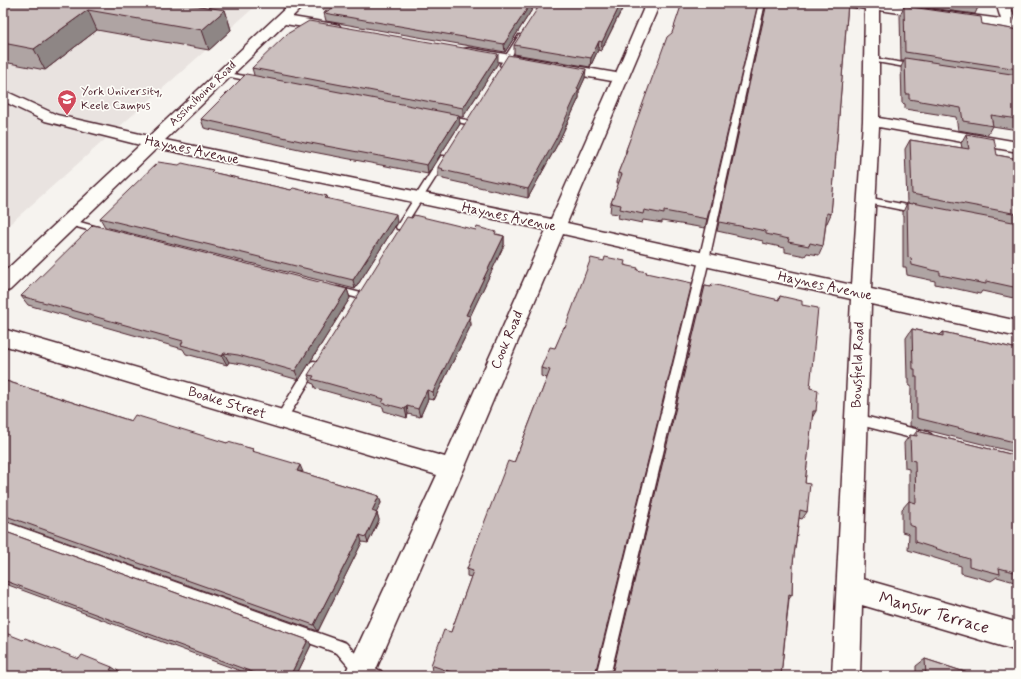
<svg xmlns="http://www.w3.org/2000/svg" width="1021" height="679" font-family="Mynerve,sans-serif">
<rect width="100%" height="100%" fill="#f6f3ef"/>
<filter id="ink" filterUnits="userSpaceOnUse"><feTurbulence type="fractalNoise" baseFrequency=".025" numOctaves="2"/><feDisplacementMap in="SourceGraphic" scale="8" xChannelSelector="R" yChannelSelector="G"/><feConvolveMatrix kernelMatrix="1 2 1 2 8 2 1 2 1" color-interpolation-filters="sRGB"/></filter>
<g filter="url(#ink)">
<path fill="#e9e3e0" d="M3,3H259L3,230Z"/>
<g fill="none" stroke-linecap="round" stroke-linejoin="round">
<defs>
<path id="service" d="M516,3H532L542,6L539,8Z
M759,3H765L709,260L610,676H596L699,260Z
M519,35L524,36L505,66H501L500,65Z
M873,58L916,65L919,67L916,69L871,61L870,60Z
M223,72L255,78L259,80L255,82L221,75L219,74Z
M444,116L467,120L471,122L467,124L447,120H444Z
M441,156H444L448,158L403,229H397L396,227Z
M866,197L917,207L921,210L917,213L863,202L862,200L863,198Z
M69,219L105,229L106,231L102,234L66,224L65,222Z
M337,287L361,293L363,295L358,298L334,292L332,290Z
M314,361L318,362L319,365L318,368L285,422L281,424L277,422L276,419L277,416L310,362Z
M856,414L927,432L931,434L933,437L931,440L927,442L856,424L852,422L851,419L852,416Z
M3,521L341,641L346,643L366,665L381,671L383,676H359L356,675L337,653L3,533Z"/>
<path id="minor" d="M291,3H306L292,17L334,24L339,25L341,28L339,31L334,32L285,24L165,140L551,219L612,81L469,56L464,55L462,52L464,49L469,48L616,73L646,3H660L567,223L852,285L863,121L865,9L849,6L847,3H882L1001,19L996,3H1010L1015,21L1018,22V30L879,10V118L1018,142V152L879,127L871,289L1018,321V337L871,304L863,579L1018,623V651L862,605L860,676H832L851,299L563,234L464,469L373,676H344L437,475L3,345V329L445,457L546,230L157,148L10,290L3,292V273L140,145L45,121L3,101V90L57,115L149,136Z"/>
</defs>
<use href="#service" stroke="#4a1f2b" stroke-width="3"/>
<use href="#minor" stroke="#4a1f2b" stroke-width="3"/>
<use href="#service" fill="#fdfcf7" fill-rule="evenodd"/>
<use href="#minor" fill="#fdfcf7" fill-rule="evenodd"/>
</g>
<path fill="#afa4a3" stroke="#4a1f2b" d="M3,3L225,10L231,30L209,50L97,30L45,70L4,62L3,59Z
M321,3H533V8L505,52L326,21L324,13L327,11L322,10Z
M625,3L601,51L598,50L590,67L514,54V45Z
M766,3H848L831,214L827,223H826L823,246L819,255L807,253L805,256L785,252V248L763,243V241L717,231Z
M900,3H979V5L975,14L900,4Z
M904,6L982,24L1018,30V130L992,126L987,135L958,130L956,117L905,109V104L902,103L901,67L904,61H901L900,15Z
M672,33L707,219L705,228L662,221V223L643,220L642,223L618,218L619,214L610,213L611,203L619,183H617L618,173L625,156L626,150Z
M498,63L463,117H459L460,124L428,174L308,151L204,128L201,119L254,75L252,68Z
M585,78L579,91V98L557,145L528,198L443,179V178L438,177V167Z
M966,134L997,155L1018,159V299L982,291L980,294L935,284V281L907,275L906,267H903V212L907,203L905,149L910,140L962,148L961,143Z
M215,173L291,190L327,196L328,199L397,223L355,289L105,227L100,218Z
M497,234L504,236V245L470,316L471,325L434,400L428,399L420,417L408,414L407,418L384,411L383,407L315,388L314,384L311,383L308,375Z
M625,265L637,270L596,670L598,672L613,671L705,286L778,300L780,296L802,305L810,388L816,411L812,418L805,483L807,512L802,519L799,518L793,563L792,595L789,599L781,676H446L432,671L431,665L451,632L471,577L467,576V569L514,463L547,378L541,376V368L555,348L565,328Z
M347,289L350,298L299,380L242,364L229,362L227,365L186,354L183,349L28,305L21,296Z
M912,329L940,335L943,332L1018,349V453L910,426L911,386H909V378H907L906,338Z
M3,380L131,421L253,449L254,452L303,473L379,496L381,503L376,512L377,513L379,520L368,543L362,542L318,631L3,520Z
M917,431L1018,456V583L997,577L991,581L961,573V566L908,550L909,534L902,532V509L909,501V469L905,468L904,443L910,435L913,436Z
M3,531L308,640L311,645L296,676H254L3,583Z
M925,659L977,676H914L916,675V666Z"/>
<path fill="#8e8685" stroke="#4a1f2b" d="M531,3H533V8L505,52L504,44Z
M621,3H625L601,51L602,42Z
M88,10L97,30L45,70L34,49Z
M225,10L231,30L209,50L202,30Z
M599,41L598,50L590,67L591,58Z
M498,54V63L463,117V108Z
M586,69L585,78L579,91V98L557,145L528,198V189Z
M459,115L460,124L428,174L427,165Z
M396,214L397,223L355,289L353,280Z
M504,236V245L468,321L470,316L471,325L434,400L433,392L466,315Z
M347,289L350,298L299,380L295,371Z
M224,353L229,362L227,365L222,356Z
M427,390L428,399L420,417L418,409Z
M407,406L408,414L407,418L405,409Z
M300,465L303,472L297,471Z
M379,496L381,503L374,518L372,511Z
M377,513L379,520L368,543L366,537Z
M360,535L362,542L318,631L314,625Z
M308,640L311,645L296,676H290Z
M112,667L121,673L119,676L110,670Z"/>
<path fill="#cbbfbe" stroke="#4a1f2b" d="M3,3H180L225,10L202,30L88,10L34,49L3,43Z
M327,3H531L504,44L324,13L338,5Z
M541,3H621L602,42L599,41L591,58L514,45Z
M682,3H758L707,219L664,211V214L644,210L643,214L620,209L621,205L611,203L622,174L618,173L627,150H626L667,37L672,33Z
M767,3H848L832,203L831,214L827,213L823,246L810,243L809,246L788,242L789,239L766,234V231L719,222Z
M964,3H979V5Z
M904,6L981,17L982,24L1018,30V69L905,52Z
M309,21L498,54L463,108L252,68L287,34Z
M508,55L586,69L577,89H579L558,135L528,189L442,170L443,169L438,167Z
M905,58L1018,75V119L991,115L993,126L963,121L961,108L909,99V94H906Z
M246,74L459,115L427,165L305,142L201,119Z
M966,134L994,139L997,155L1018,159V214L912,194L910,140L969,149Z
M158,162L179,165L182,163L213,170L211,172L291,190L293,188L327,196L325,198L396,214L353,280L100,218Z
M907,203L912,204V203L1018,223V288L986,281V284L940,275V272L912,265L911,258L908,257Z
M414,215L476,230L477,227L496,232L495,234L504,236L466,315L470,316L433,392L427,390L418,409L407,406L405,409L382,403L384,399L312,379L314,376L308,375L407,217L412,218Z
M93,225L347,289L295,371L238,355L224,353L222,356L181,345L183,341L21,296Z
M605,257L625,261L624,265L638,268L637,270L647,272L646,273L692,283L596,670L598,672L613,670L705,286L711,287L712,284L779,300L780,296L802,301V305L818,308L810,388L818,390L816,411H813L805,483L810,484L807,512L800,510L793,563L792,595L789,594L781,676H593L585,673L584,676H462L431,665L444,630L451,632L473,571L467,569L478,539L508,461L514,463L550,370L541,368L550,347L555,348L564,327L565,328L591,258L604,261Z
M912,329L943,336V332L1018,349V443L917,418V377H915V369H913Z
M3,380L131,421L135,415L227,443L228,442L253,449L252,451L300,465L297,471L379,496L372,511L377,513L366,537L360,535L314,625L3,515Z
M917,431L1018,456V573L999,568L1000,574L969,566V559L915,542V527L909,525V501L916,503L915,461L911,460L910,435L917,436Z
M3,531L308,640L290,676H263L3,580Z
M3,632L23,640L25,638L79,659L82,655L112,667L110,670L124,676H3Z
M925,659L977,676H926Z"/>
</g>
<defs>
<symbol id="university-pin" viewBox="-11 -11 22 30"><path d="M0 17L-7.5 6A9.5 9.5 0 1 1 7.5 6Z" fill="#d1495b" stroke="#fdfcf7"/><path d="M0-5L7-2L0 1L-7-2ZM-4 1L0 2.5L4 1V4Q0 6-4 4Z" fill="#fff"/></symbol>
</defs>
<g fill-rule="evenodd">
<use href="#university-pin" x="56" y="88" width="22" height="30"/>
</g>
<g text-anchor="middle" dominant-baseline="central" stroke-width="3.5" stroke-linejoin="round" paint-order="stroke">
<g font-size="12" fill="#4a1f2b" stroke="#fdfcf7" text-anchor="start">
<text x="81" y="92">York University,<tspan x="81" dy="14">Keele Campus</tspan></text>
</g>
<g font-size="12" fill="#4a1f2b" stroke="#fdfcf7">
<text transform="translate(203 94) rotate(-44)">Assiniboine Road</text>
</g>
<g font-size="14" fill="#4a1f2b" stroke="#fdfcf7">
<text transform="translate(192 150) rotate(12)">Haynes Avenue</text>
<text transform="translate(509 217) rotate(12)">Haynes Avenue</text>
<text transform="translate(825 286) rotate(12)">Haynes Avenue</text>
<text transform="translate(507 340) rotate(-67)">Cook Road</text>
<text transform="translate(858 365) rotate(-88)">Bowsfield Road</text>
<text transform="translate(227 403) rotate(17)">Boake Street</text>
</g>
<g font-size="17" fill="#4a1f2b" stroke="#fdfcf7">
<text transform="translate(934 613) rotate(16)">Mansur Terrace</text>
</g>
</g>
<rect width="1021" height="679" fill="none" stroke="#fdfcf7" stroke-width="16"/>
<rect x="8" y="8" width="1005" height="663" fill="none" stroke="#4a1f2b" stroke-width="1.5" filter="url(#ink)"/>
</svg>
